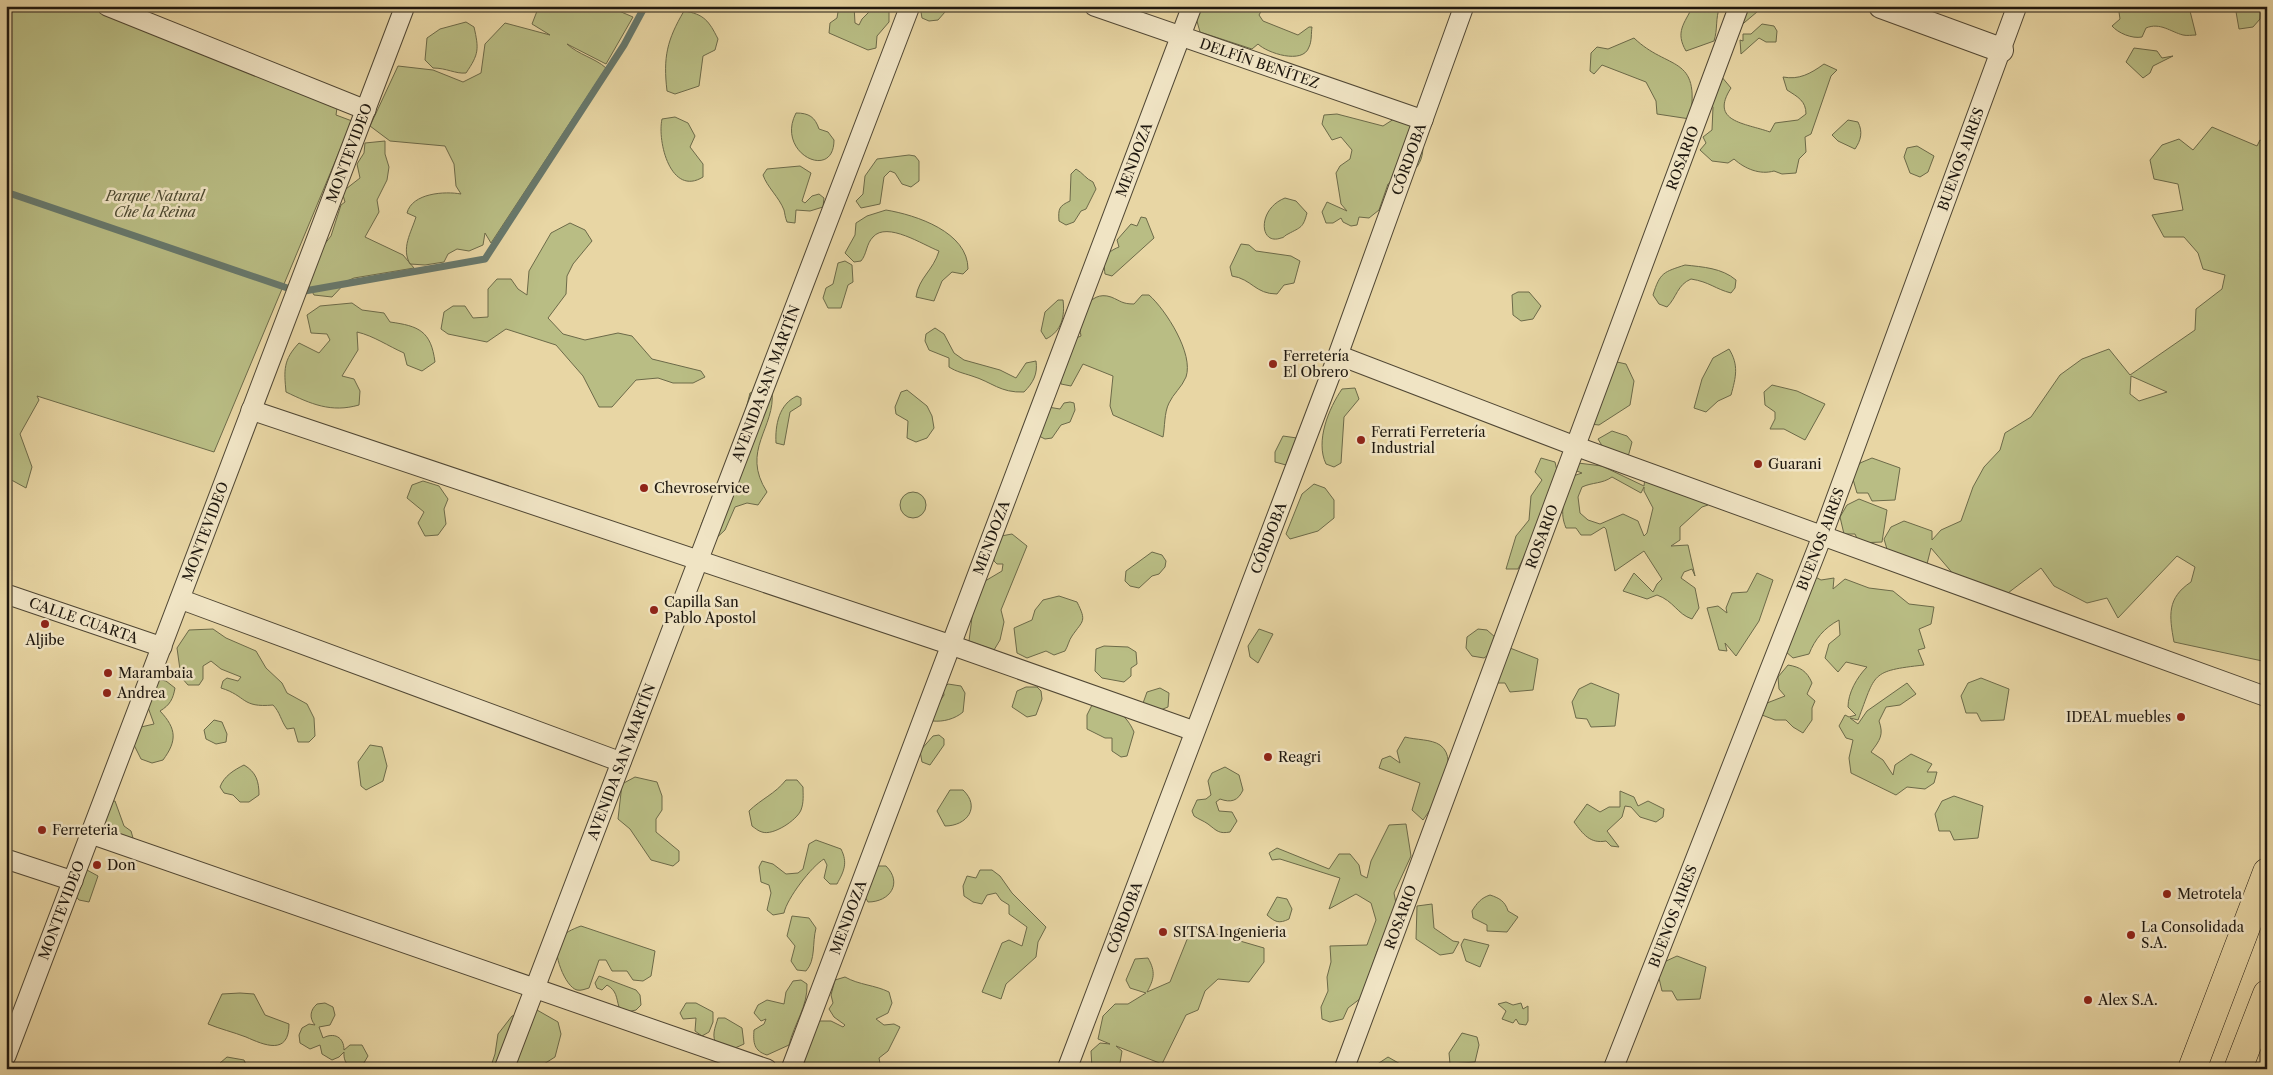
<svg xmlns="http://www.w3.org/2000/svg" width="2273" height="1075" font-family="'Libre Caslon Text',serif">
<rect width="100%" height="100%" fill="#e8d6a4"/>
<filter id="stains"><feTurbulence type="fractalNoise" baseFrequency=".004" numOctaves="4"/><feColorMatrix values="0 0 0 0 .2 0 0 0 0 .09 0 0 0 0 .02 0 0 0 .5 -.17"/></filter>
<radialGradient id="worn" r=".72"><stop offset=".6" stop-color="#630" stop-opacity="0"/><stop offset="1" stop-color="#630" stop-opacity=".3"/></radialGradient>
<path fill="#b9bd84" stroke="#6c6a49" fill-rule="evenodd" d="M6,6H95L337,108L336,115L352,121L214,452L37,396L39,400L20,434L32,467L26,488L6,477Z
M539,6H618L619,11L633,17L606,64L567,44C579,55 595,58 606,68L491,243L485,233L483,245L469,251L457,249L448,254L444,262L425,265L410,264C401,248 411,233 416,217L407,213C412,193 445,191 461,194L456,186L454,164L445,146L390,141L370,126L398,66L433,70L463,82L481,73L485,44L505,23L550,35L532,24Z
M839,6H854L855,23L859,25L862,19L875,6L889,9V22L877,36L876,48L868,50L829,33L830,23L837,18Z
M920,6H945V12L938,20L929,21L922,18Z
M1199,6H1264L1259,15L1263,21L1298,35L1309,27H1312C1311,33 1312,41 1309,47C1303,65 1267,53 1258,44L1252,49L1200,32L1195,14Z
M1693,6H1720C1715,19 1718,29 1714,41L1686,51C1675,32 1684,24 1693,6Z
M1728,6H1764L1738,28L1725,16Z
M2160,6L2176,9L2189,7L2196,35C2192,35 2187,36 2183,35C2171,32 2160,22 2146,28L2142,37C2132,39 2118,33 2112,26L2120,19L2119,12L2125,7Z
M2235,6H2261L2260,19L2253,27L2239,29Z
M684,11C704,14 709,21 718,39L715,50L703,56L699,86L675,94L667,91C663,57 667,40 684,11Z
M466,22L474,27C479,49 479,54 466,73C455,74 447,68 433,68L425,60L427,38L440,29Z
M1762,24L1774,26L1777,31L1776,42H1766L1759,38L1741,54L1740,40L1743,41V34H1751Z
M1634,38C1668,71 1701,54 1690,119L1657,114L1656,101L1646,82L1602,65L1594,74L1590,71L1591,53L1597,47L1608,49Z
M2134,48L2157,51L2162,58L2173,56L2153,66L2150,73L2143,78L2126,62Z
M1824,64L1837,70L1831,76L1811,134L1805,137L1806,152L1799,159L1796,173L1782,174L1774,171C1760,175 1745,169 1734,159L1728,163L1712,161L1700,150L1706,143L1703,137L1712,130L1713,107L1708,101L1721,76L1731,88C1709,122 1745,123 1770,132L1775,123L1798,120L1806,114C1806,101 1798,97 1787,90L1783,77C1799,80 1810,74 1824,64Z
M796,113C809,113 815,117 819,129L828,132L834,140C834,182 775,153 796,113Z
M1337,114L1383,126L1397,117L1421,132C1428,161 1416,176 1388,184L1379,210L1369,218L1359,217L1357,225L1351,226L1343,222L1341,218L1333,223H1326L1322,212L1327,202L1347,211L1341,204L1336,173L1340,166L1350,159L1352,150L1341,137L1332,140L1322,124L1324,115Z
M675,117L688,123L695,136L690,147L703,164V177C671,197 657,142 662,119Z
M1848,120L1858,122C1863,132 1861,140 1855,149L1838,141L1832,135Z
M2212,127L2257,146L2260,140L2267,143V662L2174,642C2169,615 2167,598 2191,582L2195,567L2177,556L2118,618L2107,598L2087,603L2054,586L2041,568L2000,599L1955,576L1931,548L1927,564L1904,565L1889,556L1884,539L1891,527L1904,521L1932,531V540L1941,530L1961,521L1973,487L1984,467L2000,450L2005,433L2031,417L2060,375L2082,359L2109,349L2130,375L2195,330L2196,309L2222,289L2225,275L2203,269L2198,253L2184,237H2164L2152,215L2183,210L2178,184L2154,179L2150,160L2162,145L2179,139L2193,150ZM2131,376L2167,392L2139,401L2130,394Z
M385,141V154L389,167L387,180L377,200L379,212L365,237L403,255L414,268L354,278L347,281L332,297L314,295L307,283L316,255L331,236L341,205L345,202L342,192L360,178L357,164L364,153L365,143Z
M1917,146L1934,156L1928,172L1920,177L1910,173L1904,157L1907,148Z
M909,155L915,156L919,161V181L911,187L902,184L895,173L890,171L884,177L880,204L861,208L856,201L863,194L865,176L877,159Z
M800,166L811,173L802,201L805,203L812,196L819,194L824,198L823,207L810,211L796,210L795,223L787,222C785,217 785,214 784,210C779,197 767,187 763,175L767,169Z
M1076,169C1083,173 1086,179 1093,182L1096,189L1086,209L1081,211L1074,222L1066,225L1059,221C1058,209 1059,206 1070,201L1071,174Z
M1285,198L1296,201L1307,213C1303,228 1301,227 1288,234C1285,235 1284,238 1281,238C1259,246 1257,209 1285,198Z
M886,210C916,215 968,232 968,269L963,274L952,272L942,281L934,301L916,297C919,277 933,271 939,251C923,245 887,221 873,237C866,244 867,254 861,261L854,262L845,253L855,235L856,223L867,216Z
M1141,217L1146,218L1154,238L1112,276L1105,274C1103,260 1104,253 1119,247L1117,240L1131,224L1137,226Z
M570,223L585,230L592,241L573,264L567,276L566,294L548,318L563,334L585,340L618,333L632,336L652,359L701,371L705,377L693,383H673L658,378L636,380L612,407H599L583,376L556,345L506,329L487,342L448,334L441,329L444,312L453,306H465L473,318L488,317V289L497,279H511L518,289L527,295L529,271L551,233Z
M1241,244L1249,245L1256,251L1291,256L1300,261L1294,283L1284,285L1277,294C1255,294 1252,279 1232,276L1230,267Z
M845,261L852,265L853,282L848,285L841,308H828L823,298L826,288L833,284L838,263Z
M1685,265C1703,267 1722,268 1736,280L1735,288L1731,293C1715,289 1710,282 1691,279C1677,285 1677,297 1667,307L1659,304L1653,295C1660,272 1664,272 1685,265Z
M1518,292H1529L1541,306L1533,319L1521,321L1513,315L1512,295Z
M1142,295H1149C1166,310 1194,354 1186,377C1182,387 1173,394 1169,403C1164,413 1165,427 1163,437L1113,415L1110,406L1113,376L1083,364L1071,386L1061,384L1060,374L1076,338L1081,336C1077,319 1088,289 1111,297C1121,301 1122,304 1134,304Z
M1058,300H1063C1065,316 1062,331 1046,339L1041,331L1045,312Z
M352,303L362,310L384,313L390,322C419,326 431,331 435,362L422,371L407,365L404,353C388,346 374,336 357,332L358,350L342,376L354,379L360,391L359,405C331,413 311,404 286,392C284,370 283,360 299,343L319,353L330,340L327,334L311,333L307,315L320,306Z
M935,328L944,334L954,353L964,360L1000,370L1016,378L1026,363L1036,361C1038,374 1033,383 1024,392C1000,393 992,382 972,376C963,373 957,372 949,367V358L929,350L925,341L926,334Z
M1729,349C1739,365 1736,377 1731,395L1718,401L1706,412L1694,408L1702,379L1713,358Z
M1617,362L1626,364L1634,381L1630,405L1599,425L1590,424L1611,366Z
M1772,385L1797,391L1825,404L1805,440L1784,429H1770L1775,419V412L1765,405L1764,392Z
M764,387L772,391C776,428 740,450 767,492L758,505L747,503L735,507L725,530L709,545L699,535C701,518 711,507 717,492C730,460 742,427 750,393Z
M1355,388L1359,399L1344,417L1341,463L1334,467L1326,464C1315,441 1329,408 1342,389Z
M907,390L927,406L932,416L934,428L927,438L916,442L907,438L908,421L896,414L895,407L901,392Z
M797,396L801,398V405L790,412L784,445L776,443C775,425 779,404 797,396Z
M1070,402L1074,403L1075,410L1070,422L1061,425L1052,438L1045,439L1039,436L1048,407L1060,409L1064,403Z
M1612,431L1627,436L1632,442L1628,457L1607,454L1598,439Z
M1283,436L1297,438L1286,465L1275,462V452Z
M1541,458L1555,462L1558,475L1541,523L1518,569H1506L1516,536L1529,520L1531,496L1542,480L1535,472Z
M1872,458L1900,468L1895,500L1872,501L1868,493H1857L1852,476L1860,463Z
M1578,463L1602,466L1644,486L1645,477L1710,494L1708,505L1702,507L1680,527V540L1671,546L1688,545L1695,576L1692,569L1684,572L1681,578L1695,588L1699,608L1692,619C1677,614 1674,601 1657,595L1647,599L1623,591L1634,573L1653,592L1657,584L1662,579L1644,551L1615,571L1606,529L1604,527L1591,535H1581L1576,528H1566C1558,509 1566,495 1573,476L1582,473L1574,470ZM1612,477L1641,493L1644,487V491L1653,508L1647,533L1644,536L1638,521L1623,514L1600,524L1588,520L1580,513L1578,497L1582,487C1593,482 1602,484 1612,477Z
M423,481L439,486L448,499L444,509L446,524L438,535L425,536L418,523L424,512L407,498L412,485Z
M1314,484L1325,488L1334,500V518L1318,531L1290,539L1286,534L1302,494Z
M900 505a13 13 0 1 1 26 0a13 13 0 1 1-26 0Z
M1859,499L1887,510L1882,542L1859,543L1855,534H1844L1840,517L1847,505Z
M1012,534L1027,546L1001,610L1004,622L1000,640L994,650L969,641L974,601L980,584L1002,571L1003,564H997L994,561L993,542L1001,536Z
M1152,552L1162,555L1166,561L1165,567L1159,574L1152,576L1139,588L1130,586L1125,581L1126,571Z
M1757,573L1773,580L1759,621L1736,656L1725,643L1727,651L1719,650L1707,608L1718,606L1727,613L1726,608L1732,593L1747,592Z
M1808,573L1821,580L1834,578L1833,589L1845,579L1869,588L1893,591L1909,604L1934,607L1931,624L1919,629L1925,648L1918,650L1924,665C1870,671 1876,673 1858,720L1850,718L1858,724L1867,711L1907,683L1916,694L1900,705L1886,707L1879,721C1884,735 1880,740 1871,752L1883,760L1893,775L1895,765L1911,754L1932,764L1927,772H1937L1934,783L1925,789L1907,787L1896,795L1851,773L1849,758L1853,740L1846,738L1839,726L1845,715L1849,717L1856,715L1848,707C1848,693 1857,677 1867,667L1846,662L1838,672L1825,658L1829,644L1840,635L1839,620C1824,628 1815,639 1809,654L1793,658L1785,651Z
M1059,596L1077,602C1087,622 1083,620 1072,636C1069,640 1068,646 1065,651L1054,655L1046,651L1027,658L1017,653L1014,628L1032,620L1035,610L1043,600Z
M213,629L226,638L256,651L266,668L282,683L287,693L307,704L314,718L315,736L309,742H298L294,728L287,729C281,721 280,712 273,705C241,708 247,696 221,688L223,681L227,678L238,681L241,677L221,669L211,661L203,666V679L199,685H188L181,677L177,648L189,630Z
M1259,629L1273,634L1258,663L1250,657L1248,646Z
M1478,629L1487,630L1496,638L1495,650L1484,658L1472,656L1466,648L1467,637Z
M1104,646L1128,647L1136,652L1137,664L1131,668V676L1124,682L1102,678L1095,671L1096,649Z
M1510,648L1538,659L1533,690L1510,692L1505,683H1494Z
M1788,665C1800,667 1807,671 1812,683L1807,694L1815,701L1812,708V720L1803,733L1793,727L1786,720H1775L1762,715L1767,703L1785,696L1779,689L1778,677Z
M1981,678L2009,689L2004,720L1981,721L1977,713H1966L1961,696L1968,683Z
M156,679L166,681L175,688C173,699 170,705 160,711C177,729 177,741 163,760L152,763L141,759L132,741L141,727L154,724L145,699Z
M1591,683L1619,694L1615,726L1591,727L1587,719L1576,718L1572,702L1579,689Z
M948,684L961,686L965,693L963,712C955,719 943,722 933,721L931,714L944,695L943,689Z
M1026,687H1037L1041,691L1042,699L1036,715L1027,717L1012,707L1017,691Z
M1160,688L1169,693L1168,707L1158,711L1142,706L1147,692Z
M1100,704C1117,711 1126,714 1134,732L1127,756L1121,757L1112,751V738H1105L1087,729V715L1092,705Z
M214,720L222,722L227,734L226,742L216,744L206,739L204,730Z
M939,735L944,739V745L930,765L922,762L920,751L933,736Z
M1405,737C1416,740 1431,739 1440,745C1462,761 1434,805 1423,820L1412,810L1420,783L1379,768L1382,759L1390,756L1400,763L1397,751Z
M370,745L382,747L387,766L383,781L366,790L361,786L358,762Z
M244,765C256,772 259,781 259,795L249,802H240L233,795L224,793L220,787C224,776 234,770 244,765Z
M1225,767L1239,775L1243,790C1238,801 1231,803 1220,799L1216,802L1219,811L1232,812L1237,821L1230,832C1219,834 1217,831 1208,824C1204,821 1198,819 1194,816L1192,811L1197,800L1206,799L1211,795L1208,781L1212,773Z
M635,777L657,782L662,796V810L656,819V832L679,851V861L673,866L651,860L630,829L618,819L622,784Z
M786,780H797L803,787C803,795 804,802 801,810C797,820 773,836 762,832C758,831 755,828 752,826L749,811C761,799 775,794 786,780Z
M950,790H963C981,807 967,826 945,826L937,811Z
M1620,791L1634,797L1638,806L1648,801L1664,809L1663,817L1656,822L1640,817L1631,807L1625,806L1622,817L1607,831L1619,847L1611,846L1606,841C1590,844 1583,834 1574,822L1587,804L1600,812L1609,807H1620Z
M1954,796L1983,806L1978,838L1954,840L1950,831H1939L1935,814L1942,801Z
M111,801H115L124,826L131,831L133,838L131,845L104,831L102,823Z
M1406,824L1411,856L1394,893L1399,919L1378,949L1361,998L1348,1008L1343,1019L1330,1022L1322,1019L1321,1007L1328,991L1327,977L1331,962L1330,946L1367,945L1376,920L1371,903L1356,894L1329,909L1340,878L1280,859L1272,860L1269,853L1277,848L1329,869L1339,854H1350L1359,865L1361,875L1367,878L1371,861L1389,825Z
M816,840L841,849C848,863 844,871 837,884H830L824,878L827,865L824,859C812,866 787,898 784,913L773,915L767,910L771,893L769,885L761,882L759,867L762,861L773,864L786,874L798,873L803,869L809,844Z
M873,866H886C903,883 890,902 868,902L864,895Z
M87,870L98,876L89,902L79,900L72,892L78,877Z
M980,870H992L1000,876L1012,893L1046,927L1038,942L1036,957L1006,984L1001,999L982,992L1002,943L1009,940L1022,946L1027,927L1009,914V905L1001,900L996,893L987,895L982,904L973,902L964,896L963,886L967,876L976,878Z
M1490,895C1499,898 1505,901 1508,911L1518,917L1507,932L1487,931V925L1473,918L1472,911C1477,903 1481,898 1490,895Z
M1277,897L1287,899L1292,909L1289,919C1279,924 1275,922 1267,915Z
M1432,904L1434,928L1453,941L1459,942L1453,953L1440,955L1416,939L1417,906Z
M792,916L809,918L816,928C812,943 816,960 806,971L797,970L791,961L795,946L787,936Z
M581,926L655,951L651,976L643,981L633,980L627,971H612L606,960H599L589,988C585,989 581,991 577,990C565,987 552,952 558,941C563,933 573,929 581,926Z
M1192,927L1264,948V962L1249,982L1218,979L1205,991L1198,1010L1186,1015L1162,1064L1116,1046L1122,1051L1119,1069H1092L1091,1051L1100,1043L1110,1044L1098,1039L1103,1016L1115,1004H1128L1146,993L1130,988L1126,980L1135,959L1148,958C1156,972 1154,979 1147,992L1170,982Z
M1464,939L1489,945L1480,967L1466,961L1461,945Z
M1677,956L1706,967L1700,999L1677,1000L1672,991H1662L1658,974L1664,962Z
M599,976L636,990L640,995L641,1005L636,1010L627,1012L619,1007C616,997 617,991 607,985L602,990L597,988L595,983Z
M845,977C859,985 875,985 889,992L892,1003L888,1013L876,1019L884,1025L894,1024L900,1027L888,1051L879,1058L881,1069H797L816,1021H831L843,1027L845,1025L834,1017L829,1009L833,1003L831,995L835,980Z
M801,980L807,984C808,1006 794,1024 789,1045L767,1055C754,1051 753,1043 754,1030L764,1024L766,1019L761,1021L754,1013L758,1005L767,1000L784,1004L786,992L793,981Z
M240,993L254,994L265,1015L289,1024C289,1056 264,1045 246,1037C233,1032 220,1029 208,1024L222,994Z
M1506,1002L1513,1005L1521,1003L1523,1009L1528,1006V1021L1526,1025L1519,1024L1516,1019L1513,1023L1502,1019L1506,1011L1498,1004Z
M325,1003L333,1007L335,1015L330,1025L319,1027L323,1038C334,1032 344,1037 344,1050L350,1045H362L368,1056L362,1066C351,1071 343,1064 344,1052L339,1057L332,1060L322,1054L320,1045L310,1049L300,1043L299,1035L302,1028L309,1024L315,1025C309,1018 310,1010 317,1004Z
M686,1003H696L713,1012V1022L709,1032L702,1036L695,1031L696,1018L683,1019L680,1013Z
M537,1010L558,1022L561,1034L555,1057L536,1069H490L495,1054L498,1034L512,1016Z
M718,1018H725L742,1028L744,1044L735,1048L717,1045C711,1036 715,1028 718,1018Z
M1462,1033L1477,1037L1479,1045L1475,1062L1450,1064L1449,1053Z
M227,1057L244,1060L248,1069H216L220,1063Z
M1388,1057L1409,1069H1375L1376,1065Z"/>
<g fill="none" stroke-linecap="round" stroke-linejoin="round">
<path stroke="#67786c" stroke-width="7" d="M6,192L299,292L485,259L624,45L645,6"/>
<defs>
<g id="minor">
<path d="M107,6L366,110"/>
<path id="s1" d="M1094,6L1423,120"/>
<path d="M1338,355L1575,446L2267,697"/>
<path d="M251,410L951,645L1194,731"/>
<path id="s2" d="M6,594L162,647"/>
<path d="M180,599L621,762"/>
<path d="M91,834L767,1069"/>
<path d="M6,859L73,881"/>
<path id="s3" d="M6,1056L405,6"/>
<path id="s4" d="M504,1069L910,6"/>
<path id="s5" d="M791,1069L1192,6"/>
<path id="s6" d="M1067,1069L1338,355L1464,6"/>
<path id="s7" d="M1344,1069L1739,6"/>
<path id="s8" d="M1613,1069L1823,534L2017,6"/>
</g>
<path id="tertiary" d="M1881,6L2001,50"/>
<path id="trunk" d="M2192,1069L2267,872
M2238,1069L2267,994"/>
</defs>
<use href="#minor" stroke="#504734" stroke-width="21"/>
<use href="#tertiary" stroke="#504734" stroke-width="26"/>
<use href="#trunk" stroke="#1e170e" stroke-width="29"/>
<use href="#minor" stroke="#f0e4c4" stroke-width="19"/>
<use href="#tertiary" stroke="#f0e4c4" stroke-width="24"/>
<use href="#trunk" stroke="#e8d6a4" stroke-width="28"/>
</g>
<g fill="#8f2418" stroke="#f0e4c4" stroke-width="2">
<circle cx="1273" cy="364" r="5"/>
<circle cx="1361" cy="440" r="5"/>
<circle cx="1758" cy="464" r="5"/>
<circle cx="644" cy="488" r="5"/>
<circle cx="654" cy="610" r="5"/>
<circle cx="45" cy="624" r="5"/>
<circle cx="108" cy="673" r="5"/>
<circle cx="107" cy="693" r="5"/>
<circle cx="2181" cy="717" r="5"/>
<circle cx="1268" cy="757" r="5"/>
<circle cx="42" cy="830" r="5"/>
<circle cx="97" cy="865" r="5"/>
<circle cx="2167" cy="894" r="5"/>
<circle cx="1163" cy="932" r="5"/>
<circle cx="2131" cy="935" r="5"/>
<circle cx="2088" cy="1000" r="5"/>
</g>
<g text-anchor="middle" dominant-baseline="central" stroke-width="5" stroke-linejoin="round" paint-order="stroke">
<g font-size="14" fill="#1e170e" stroke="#f0e4c4">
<text stroke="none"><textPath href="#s1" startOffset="175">DELFÍN BENÍTEZ</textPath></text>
<text stroke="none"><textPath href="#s3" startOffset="966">MONTEVIDEO</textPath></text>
<text stroke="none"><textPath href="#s7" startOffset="972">ROSARIO</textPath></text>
<text stroke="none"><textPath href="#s5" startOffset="972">MENDOZA</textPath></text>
<text stroke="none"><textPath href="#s6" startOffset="972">CÓRDOBA</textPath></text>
<text stroke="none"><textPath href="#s8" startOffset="974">BUENOS AIRES</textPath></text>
<text stroke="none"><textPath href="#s4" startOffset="734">AVENIDA SAN MARTÍN</textPath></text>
<text stroke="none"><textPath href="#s3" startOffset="561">MONTEVIDEO</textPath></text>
<text stroke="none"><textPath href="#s5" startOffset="568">MENDOZA</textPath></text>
<text stroke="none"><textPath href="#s6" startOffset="568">CÓRDOBA</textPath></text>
<text stroke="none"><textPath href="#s7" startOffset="568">ROSARIO</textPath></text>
<text stroke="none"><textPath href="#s8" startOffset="569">BUENOS AIRES</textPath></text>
<text stroke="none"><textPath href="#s2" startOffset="82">CALLE CUARTA</textPath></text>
<text stroke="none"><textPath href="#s4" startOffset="329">AVENIDA SAN MARTÍN</textPath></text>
<text stroke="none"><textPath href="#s3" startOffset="156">MONTEVIDEO</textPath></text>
<text stroke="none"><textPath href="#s5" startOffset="162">MENDOZA</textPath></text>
<text stroke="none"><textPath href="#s6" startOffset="162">CÓRDOBA</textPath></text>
<text stroke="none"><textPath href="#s7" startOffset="162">ROSARIO</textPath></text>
<text stroke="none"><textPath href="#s8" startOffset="164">BUENOS AIRES</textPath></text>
</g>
<g font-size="14" font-style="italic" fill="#4c4931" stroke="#f0e4c4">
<text x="155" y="196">Parque Natural<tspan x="155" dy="16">Che la Reina</tspan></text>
</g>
<g font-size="14" fill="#1e170e" stroke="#f0e4c4" text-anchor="start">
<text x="1283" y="356">Ferretería<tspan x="1283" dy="16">El Obrero</tspan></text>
<text x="1371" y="432">Ferrati Ferretería<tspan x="1371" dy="16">Industrial</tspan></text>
<text x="1768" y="464">Guarani</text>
<text x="654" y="488">Chevroservice</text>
<text x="664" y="602">Capilla San<tspan x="664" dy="16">Pablo Apostol</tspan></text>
<text x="45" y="640" text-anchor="middle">Aljibe</text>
<text x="118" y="673">Marambaia</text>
<text x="117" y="693">Andrea</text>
<text x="2171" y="717" text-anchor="end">IDEAL muebles</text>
<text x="1278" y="757">Reagri</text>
<text x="52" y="830">Ferreteria</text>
<text x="107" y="865">Don</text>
<text x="2177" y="894">Metrotela</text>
<text x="2141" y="927">La Consolidada<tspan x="2141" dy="16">S.A.</tspan></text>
<text x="1173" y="932">SITSA Ingenieria</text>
<text x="2098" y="1000">Alex S.A.</text>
</g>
</g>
<rect width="2273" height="1075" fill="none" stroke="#e8d6a4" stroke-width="25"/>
<rect x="8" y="8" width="2258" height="1060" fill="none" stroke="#1e170e" stroke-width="2.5"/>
<rect x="12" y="12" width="2248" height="1050" fill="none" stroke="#1e170e"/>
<rect width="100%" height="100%" filter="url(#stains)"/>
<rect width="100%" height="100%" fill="url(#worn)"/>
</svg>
